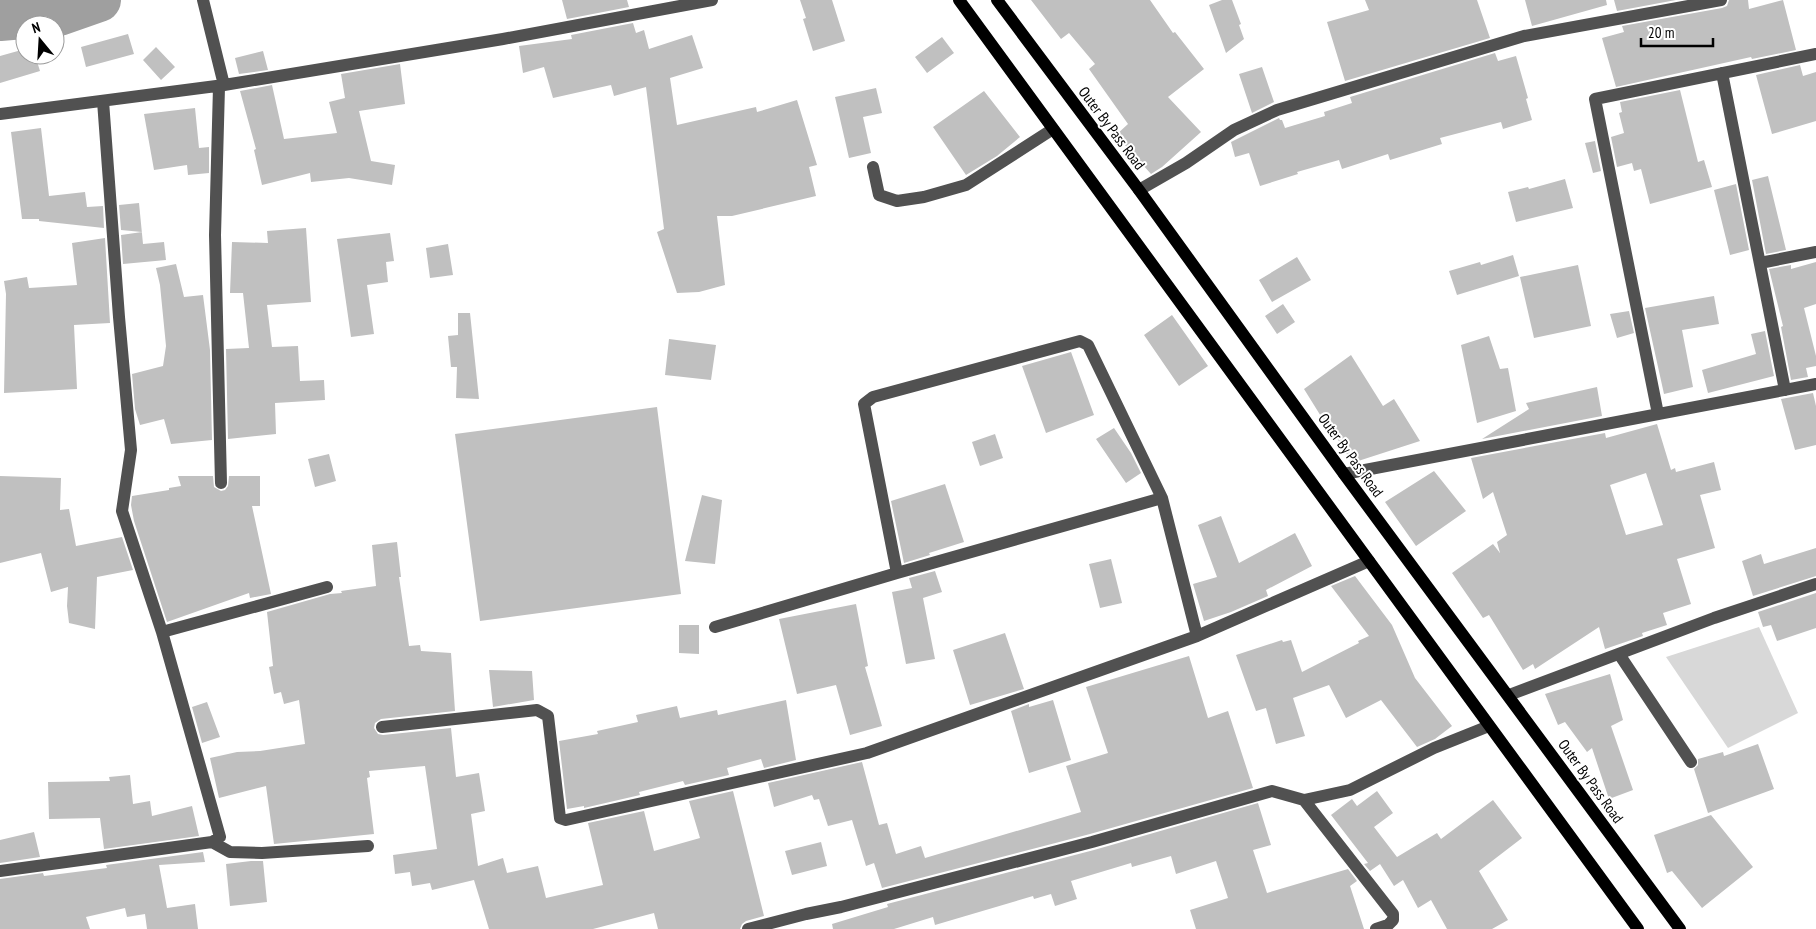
<svg xmlns="http://www.w3.org/2000/svg" width="1816" height="929" font-family="'PT Sans Narrow',sans-serif">
<rect width="100%" height="100%" fill="#fff"/>
<path fill="#d8d8d8" d="M1759,627L1798,713L1728,748L1666,657Z"/>
<g fill="none" stroke-linecap="round" stroke-linejoin="round">
<path stroke="#9f9f9f" stroke-width="44" d="M0,19L59,14L99,0"/>
</g>
<path fill="#c0c0c0" fill-rule="evenodd" d="M562,0H627L629,7L567,19Z
M800,0H832L845,41L813,51L803,19L806,18Z
M1031,0H1150L1173,33L1175,32L1204,69L1168,97L1201,132L1162,167L1151,174L1116,135L1128,124L1089,69L1095,64L1069,33L1061,39Z
M1222,0H1232L1241,24L1239,25L1244,39L1226,53L1209,5Z
M1365,0H1477L1490,38L1345,81L1327,22L1369,10Z
M1525,0H1606L1607,5L1532,26Z
M1614,0H1676L1617,11Z
M1729,0H1748L1749,9L1783,0L1796,50L1752,59L1751,57L1616,87L1602,38L1624,32L1622,26L1722,8L1727,6Z
M633,23L636,33L644,30L649,49L692,35L703,68L670,78L677,125L756,107L757,112L797,100L817,165L809,167L816,196L732,216H717L725,285L699,292L677,293L657,232L664,229L646,87L614,96L611,85L553,98L544,67L523,73L519,46L572,39L571,35Z
M128,34L134,54L86,67L81,47Z
M942,37L954,53L927,73L915,57Z
M156,47L175,67L161,80L143,60Z
M25,49V55H35L40,71L0,83V56Z
M263,51L268,70L239,74L235,58Z
M1495,53L1498,61L1516,56L1528,98L1526,99L1532,120L1503,129L1501,122L1440,138L1442,144L1390,160L1388,154L1342,169L1339,160L1297,172L1298,174L1260,186L1249,153L1235,157L1231,142L1279,118L1280,120H1282L1285,128L1325,116L1324,112L1352,103L1350,97Z
M400,64L405,104L359,111L371,161L395,165L392,185L349,178L311,182L310,173L262,185L254,150L256,149L240,91L272,85L284,139L337,133L329,102L345,98L341,74Z
M1800,65L1803,76L1816,72V121L1772,134L1756,75Z
M1262,67L1274,102L1252,113L1239,74Z
M876,88L882,113L863,117L871,153L849,158L835,97Z
M1680,90L1698,162L1704,160L1712,187L1650,204L1641,169L1634,171L1632,163L1617,167L1611,137L1624,133L1619,113L1622,112L1620,102Z
M984,91L1020,137L997,156L966,175L933,127Z
M195,108L199,148L209,147V173L188,175L187,165L154,170L144,114Z
M41,128L49,196L85,192L87,207L103,206L104,228L39,221V219H22L11,132Z
M1595,141L1601,171L1593,173L1585,143Z
M1768,176L1786,250L1766,254L1752,180Z
M1565,179L1573,208L1516,222L1508,192L1528,187L1529,189Z
M1736,184L1749,250L1730,255L1714,190Z
M139,203L143,244L164,242L166,260L123,264L121,235L142,232L121,230L119,205Z
M306,228L311,302L267,305L272,347L298,346L300,381L324,380L325,400L275,403L276,434L228,439L226,349L249,348L243,293H230L232,242L268,243L267,231Z
M390,233L394,261L386,262L388,282L367,285L374,334L351,337L337,239Z
M105,238L110,323L74,325L77,389L4,393L6,294L4,281L27,277L29,288L77,285L72,243Z
M448,244L453,275L430,278L426,248Z
M1513,255L1519,276L1457,295L1449,271L1480,262L1481,265Z
M1297,257L1311,280L1272,302L1259,280Z
M1816,262V304L1804,308L1816,356V366L1806,368L1808,377L1791,380L1781,327L1783,326L1769,269L1791,265V269Z
M176,264L184,297L203,295L210,350L212,440L171,444L164,419L140,425L135,409L132,374L163,366L166,346L160,285L156,268Z
M1578,265L1591,326L1534,338L1520,277Z
M1714,296L1719,324L1682,330L1693,387L1664,394L1645,308Z
M1283,304L1295,322L1277,334L1265,316Z
M1629,311L1634,333L1617,338L1610,314Z
M458,313H470L479,399L456,398L457,367H451L448,336L458,335Z
M1172,315L1208,366L1179,386L1144,335Z
M1765,331L1774,376L1708,393L1702,370L1756,354L1751,334Z
M1489,336L1500,369L1508,368L1516,411L1477,423L1461,345Z
M669,339L716,345L711,380L665,375Z
M1071,352L1094,415L1046,433L1022,366Z
M1351,355L1383,406L1394,399L1420,441L1352,463L1329,425L1327,426L1304,389Z
M1597,387L1602,416L1482,439L1529,409L1526,403Z
M1813,393L1816,406V445L1795,450L1781,399Z
M657,407L681,594L480,621L455,434Z
M1657,424L1671,470L1675,468L1676,472L1714,462L1721,490L1700,495L1715,548L1677,559L1691,604L1663,613L1667,625L1642,633L1643,636L1605,649L1599,627L1535,669L1533,664L1523,670L1489,615L1483,618L1452,573L1493,544L1500,553L1497,542L1507,535L1493,492L1483,499L1471,458L1605,433L1606,438ZM1646,473L1663,525L1626,535L1610,485Z
M1114,428L1131,453L1141,473L1126,483L1096,439Z
M995,434L1003,458L980,466L972,442Z
M329,454L336,481L315,487L308,459Z
M1434,471L1466,511L1416,546L1385,502Z
M0,476L61,478L60,510L69,509L76,546L122,537L133,570L97,577L95,629L69,623L67,606L68,587L51,592L41,553L0,563Z
M178,476H213L214,487L221,491L225,490L228,486L229,476H260V506H252L271,594L250,598L249,593L167,622L134,521L131,505L132,496L169,490V488L181,486Z
M945,484L964,542L929,553L930,555L904,563L891,501Z
M702,495L722,500L715,564L685,561Z
M1221,516L1239,563L1295,533L1312,566L1266,590L1268,596L1231,612L1204,621L1193,584L1217,577L1198,525Z
M397,542L401,577H399L409,646L420,645L421,651L451,653L455,711L381,719L375,723L374,728L378,734L383,735L451,728L456,777L479,773L485,811L471,814L478,866L503,858L507,873L538,866L546,898L603,885L588,823L644,811L654,851L700,838L689,801L733,791L764,916L746,921L742,924L740,929H658L654,913L593,929H489L474,880L432,890L430,883L412,886L410,872L395,874L393,855L437,849L425,766L369,771L370,777L367,778L374,834L274,844L266,786L219,798L210,758L237,752L260,751L305,744L299,700L284,704L281,692L274,694L269,667L273,666L267,612L330,594L342,593L341,591L376,586L372,545Z
M1816,548V576L1753,596L1742,561L1761,554L1764,564Z
M1111,559L1122,603L1100,608L1089,564Z
M935,571L942,592L923,598L935,659L906,664L892,592L912,588L909,578Z
M1355,576L1392,625L1415,678L1452,726L1435,739L1417,747L1381,700L1346,718L1329,685L1293,698L1305,736L1276,744L1266,708L1256,711L1236,655L1282,640L1283,642L1291,640L1302,672L1359,643L1358,641L1369,636L1331,586Z
M1816,593V628L1777,641L1771,625L1763,627L1758,612Z
M856,604L868,666L865,667L882,726L850,735L836,685L797,694L779,619Z
M679,625H699V654L679,653Z
M1005,633L1024,689L970,705L953,650Z
M1189,656L1208,718L1228,711L1253,788L1090,834L882,888L874,863L866,866L852,820L828,826L819,799L814,800L812,795L774,807L768,783L862,762L879,825L887,823L896,854L921,846L925,858L1081,812L1066,766L1108,753L1086,687Z
M489,670L532,671L534,700L493,707Z
M1610,674L1623,720L1611,726L1633,790L1609,799L1592,748L1587,752L1565,722L1558,725L1545,694Z
M786,700L796,760L764,768L761,759L727,768L729,775L685,785L683,781L639,792L640,795L584,808V806L567,809L559,741L598,734L597,731L638,722L636,715L677,706L680,718L717,710L718,715Z
M1053,700L1071,760L1029,773L1011,711L1029,704V707Z
M207,702L220,737L202,743L192,707Z
M1758,744L1774,789L1708,813L1694,769L1698,765V759L1723,752L1724,756Z
M130,775L133,804L150,801L152,816L192,806L199,836L104,849L100,818L49,819L48,782L110,781L109,777Z
M1377,791L1393,813L1374,827L1397,857L1437,833L1441,839L1493,800L1522,838L1479,871L1508,920L1492,929H1447L1431,900L1418,908L1403,880L1394,886L1380,864L1370,871L1364,864L1368,863L1331,815L1352,799L1357,806Z
M1258,803L1271,845L1253,850L1267,893L1348,869L1357,881L1350,886L1364,929H1196L1190,910L1228,898L1216,861L1176,874L1171,856L1132,867L1131,863L1071,881L1077,899L1055,906L1051,894L1034,899L1033,896L935,925L933,917L894,929H833L832,924L888,907L887,904L1094,850Z
M1711,815L1753,867L1702,908L1672,871L1667,873L1654,835Z
M34,832L40,857L0,863V840Z
M821,842L827,866L792,875L785,851Z
M203,852L205,862L159,865L167,908L195,904L198,929H147L145,914L127,917L125,908L86,917L90,929H0V879L43,873L44,876L107,868L106,865Z
M251,861H263L267,902L230,906L226,864Z"/>
<g fill="none" stroke-linecap="round" stroke-linejoin="round">
<path stroke="#515151" stroke-width="12" d="M203,0L224,85L503,39L712,0
M1722,73L1785,390
M219,87L215,235L221,483
M0,114L224,85
M873,167L879,195L897,201L924,197L966,185L1053,129
M1139,190L1186,163L1234,130L1277,110L1524,36L1721,0
M1760,263L1816,252
M1658,414L1595,99L1816,54
M1344,474L1816,384
M897,573L864,404L873,397L1080,341L1088,345L1162,498L1197,636
M715,627L897,573L1162,498
M162,632L327,587
M1619,654L1691,762
M1509,695L1714,618L1816,584
M382,727L537,710L548,716L560,818L566,820L867,753L1197,636L1369,561
M1304,800L1393,914V920L1388,925L1376,929
M212,842L230,852L262,853L368,846
M0,871L212,842L220,837L162,632L122,511L131,450L119,317L103,101
M748,929L806,914L841,907L1092,842L1272,791L1304,800L1350,790L1434,748L1489,726"/>
<path stroke="#000" stroke-width="12" d="M959,0L1638,929
M997,0L1139,190L1344,474L1680,929"/>
</g>
<g text-anchor="middle" dominant-baseline="central" stroke-width="4" stroke-linejoin="round" paint-order="stroke">
<g font-size="15" fill="#000" stroke="#fff">
<text transform="translate(1112 128) rotate(53)">Outer By Pass Road</text>
<text transform="translate(1351 455) rotate(54)">Outer By Pass Road</text>
<text transform="translate(1591 781) rotate(54)">Outer By Pass Road</text>
</g>
</g>
<g transform="translate(40 40) rotate(342)"><circle r="24" fill="#ffffff" stroke="#999999"/>
<path d="M0-4L9 19L0 12L-9 19Z" fill="#000000"/>
<text y="-8" font-size="14" font-weight="bold" text-anchor="middle" fill="#000000">N</text>
</g>
<path d="M1641 38v8h72v-8" fill="none" stroke="#000000" stroke-width="2.5"/>
<text x="1648" y="38" font-size="15" fill="#000000" stroke="#ffffff" stroke-width="4" paint-order="stroke">20 m</text>
</svg>
